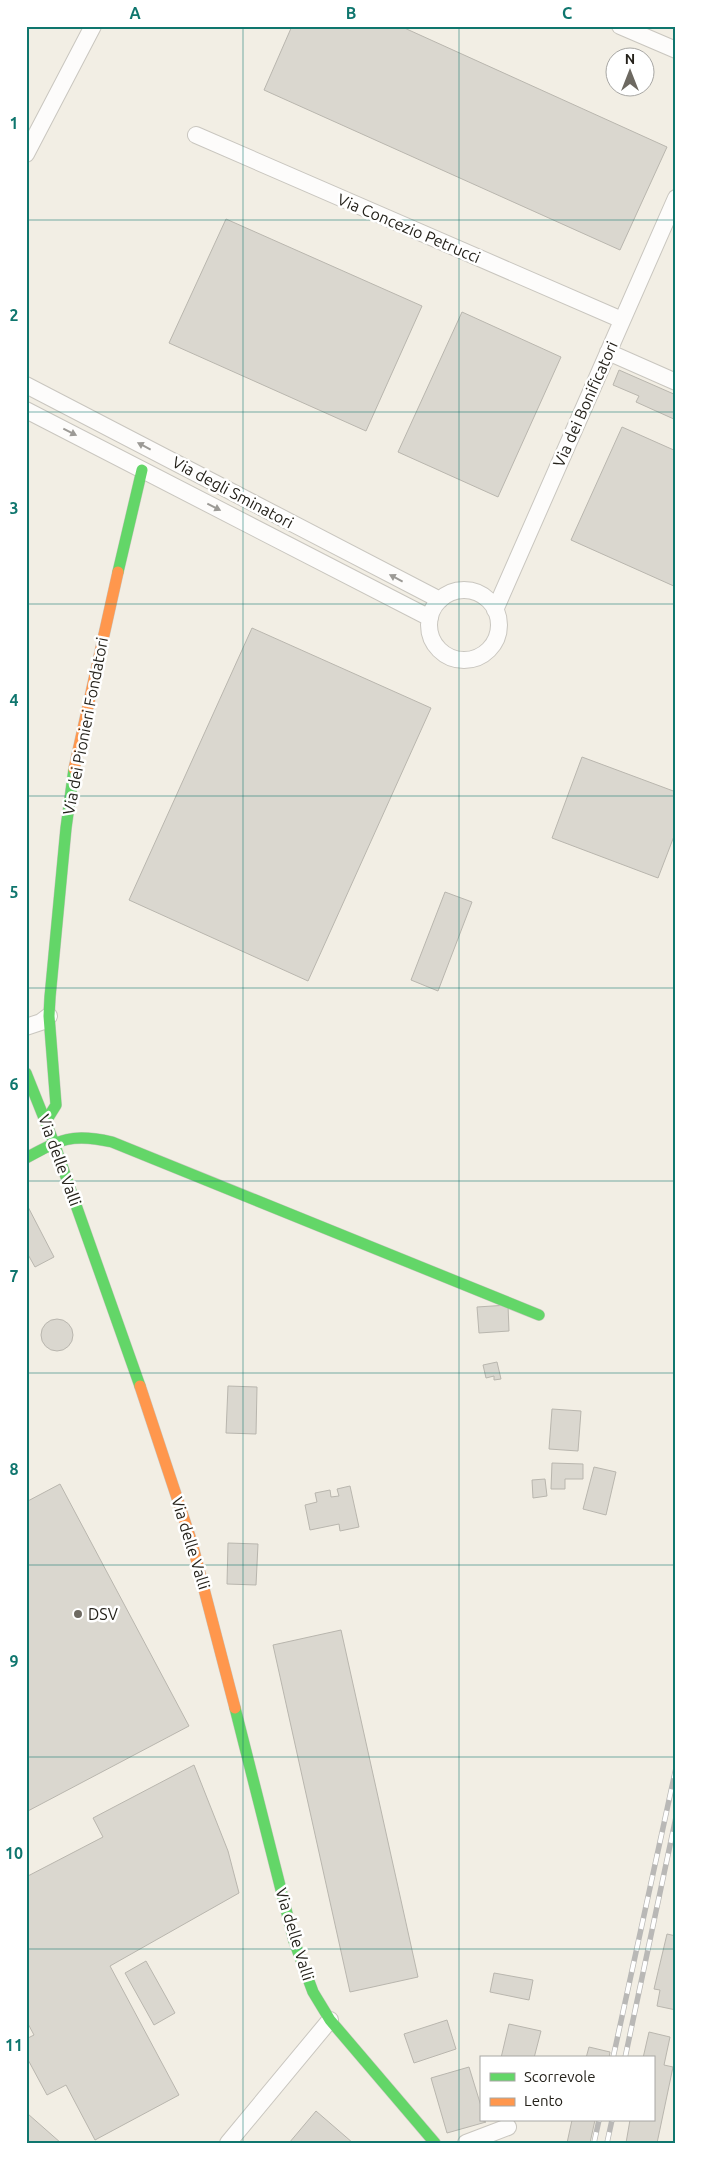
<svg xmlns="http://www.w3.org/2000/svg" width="702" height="2169" font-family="Ubuntu,sans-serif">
<rect width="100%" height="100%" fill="#f2eee4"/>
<path fill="#dad7cf" stroke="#b9b6ae" d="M292,26H400L667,147L620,250L264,90Z
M226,219L422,306L366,431L169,343Z
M462,312L561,357L498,497L398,452Z
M619,370L676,395V420L636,402L639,396L613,385Z
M622,427L676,451V587L571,540Z
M252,628L431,708L308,981L129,900Z
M582,757L676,792V831L658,878L552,838Z
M445,892L472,902L438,991L411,980Z
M26,1203L54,1257L35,1267L26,1251Z
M508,1305L509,1331L479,1333L477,1307Z
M41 1335a16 16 0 1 1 32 0a16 16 0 1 1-32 0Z
M497,1362L501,1379L494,1380V1376L486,1378L483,1365Z
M228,1386L257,1387L256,1434L226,1433Z
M552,1409L581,1411L578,1451L549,1449Z
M552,1463L583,1464V1479H565V1489H551Z
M594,1467L616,1472L606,1515L583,1509Z
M545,1479L547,1496L533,1498L532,1480Z
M60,1484L189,1726L26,1812V1502Z
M350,1486L359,1527L340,1531L339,1524L310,1530L305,1505L317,1502L315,1493L330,1490L331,1497L339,1496L337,1489Z
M228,1543L258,1544L256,1585L227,1584Z
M341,1630L418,1977L350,1992L273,1645Z
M194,1765L228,1851L239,1893L110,1966L179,2095L95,2140L66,2085L47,2095L26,2056V2039L34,2035L26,2020V1877L103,1837L93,1818Z
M667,1934L676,1936V2010L657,2006L660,1990L654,1989Z
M146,1961L175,2013L154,2025L125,1973Z
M494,1973L533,1980L529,2000L490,1992Z
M447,2020L456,2049L414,2063L404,2034Z
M509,2024L541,2031L534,2058H501Z
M649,2032L670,2037L664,2065L673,2067L660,2129L657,2143H626L630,2120H653V2058H643Z
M589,2047L610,2052L609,2058H586Z
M469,2067L481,2106V2120L486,2122L447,2133L431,2078Z
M316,2111L353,2143H289Z
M28,2114L61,2143H26Z
M572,2120H595L590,2143H567Z"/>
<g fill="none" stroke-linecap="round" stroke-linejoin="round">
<defs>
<path id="street" d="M620,26L676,50
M196,135L622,320
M26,154L93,26
M608,352L676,382
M26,385L440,600
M26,410L430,618
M429 625a35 35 0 1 1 70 0a35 35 0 1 1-70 0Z
M495,610L676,198
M26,1027L41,1022L49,1016
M228,2143L330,2020
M466,2143L508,2127"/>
<path id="fast" d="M118,572L142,470
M26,1073L54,1143L140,1386
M46,1121L56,1105L49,1016L50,997L66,828L74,769
M26,1158C61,1139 72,1133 112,1142L539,1315
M235,1708L294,1941L313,1992L330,2020L435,2143"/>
<path id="slow" d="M74,769L118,572
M140,1386L192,1543L235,1708"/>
</defs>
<use href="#street" stroke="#c9c6bf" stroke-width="18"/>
<use href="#fast" stroke="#c9c6bf" stroke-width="12"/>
<use href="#slow" stroke="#c9c6bf" stroke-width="12"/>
<use href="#street" stroke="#fdfcfb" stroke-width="16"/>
<use href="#fast" stroke="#63d668" stroke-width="11"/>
<use href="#slow" stroke="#ff974d" stroke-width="11"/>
<defs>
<path id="rail" d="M613,2058L676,1768
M625,2058L676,1817
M594,2143L599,2120
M607,2143L612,2120"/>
</defs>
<use href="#rail" stroke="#b9b8b6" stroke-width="5.5"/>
<use href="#rail" stroke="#fff" stroke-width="4" stroke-dasharray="11" stroke-linecap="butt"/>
</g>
<defs><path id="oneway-solid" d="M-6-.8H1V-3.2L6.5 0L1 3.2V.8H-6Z" transform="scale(1.25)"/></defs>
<g fill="#9c9a96">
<use href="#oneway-solid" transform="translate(70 432) rotate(27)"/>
<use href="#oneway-solid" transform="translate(144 446) rotate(-152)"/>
<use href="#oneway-solid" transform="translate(214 507) rotate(27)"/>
<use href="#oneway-solid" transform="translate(396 578) rotate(-152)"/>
</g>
<path fill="none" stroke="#0f766e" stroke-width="1" stroke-opacity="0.55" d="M243,26V2143M459,26V2143M26,220H676M26,412H676M26,604H676M26,796H676M26,988H676M26,1181H676M26,1373H676M26,1565H676M26,1757H676M26,1949H676"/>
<circle fill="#6d6961" stroke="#fff" stroke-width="2" cx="78" cy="1614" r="5"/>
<g text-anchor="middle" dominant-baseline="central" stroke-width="5" stroke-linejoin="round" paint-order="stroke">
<g font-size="16" fill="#25221b" stroke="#fff">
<text transform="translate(409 228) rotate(23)">Via Concezio Petrucci</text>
<text transform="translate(585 404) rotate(-66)">Via dei Bonificatori</text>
<text transform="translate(233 492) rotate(28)">Via degli Sminatori</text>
<text transform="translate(85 726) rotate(-79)">Via dei Pionieri Fondatori</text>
<text transform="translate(60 1160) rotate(70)">Via delle Valli</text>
<text transform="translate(191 1543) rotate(73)">Via delle Valli</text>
<text transform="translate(295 1934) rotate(73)">Via delle Valli</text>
</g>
<g font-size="16" fill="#25221b" stroke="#fff" text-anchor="start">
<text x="88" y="1614">DSV</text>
</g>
</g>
<rect width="702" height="2169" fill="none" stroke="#ffffff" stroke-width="55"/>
<rect x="480" y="2056" width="175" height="65" fill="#ffffff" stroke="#a8a7a4"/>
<rect x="490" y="2073" width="25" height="8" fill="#63d668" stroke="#a8a7a4"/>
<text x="524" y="2082" font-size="15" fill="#25221b">Scorrevole</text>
<rect x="490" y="2098" width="25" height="8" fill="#ff974d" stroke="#a8a7a4"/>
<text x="524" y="2106" font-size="15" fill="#25221b">Lento</text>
<g transform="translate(630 72)"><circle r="24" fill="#ffffff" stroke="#a8a7a4"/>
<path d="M0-4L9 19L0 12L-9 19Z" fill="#6d6961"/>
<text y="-8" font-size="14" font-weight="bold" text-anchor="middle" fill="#25221b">N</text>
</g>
<rect x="28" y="28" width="646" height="2114" fill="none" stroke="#0f766e" stroke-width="2"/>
<g font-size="16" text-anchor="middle" font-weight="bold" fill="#0f766e">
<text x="135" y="19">A</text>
<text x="351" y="19">B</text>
<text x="567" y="19">C</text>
<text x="14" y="129">1</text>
<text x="14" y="321">2</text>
<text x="14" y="514">3</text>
<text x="14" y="706">4</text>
<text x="14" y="898">5</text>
<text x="14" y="1090">6</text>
<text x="14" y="1282">7</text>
<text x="14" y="1475">8</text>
<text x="14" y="1667">9</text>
<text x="14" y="1859">10</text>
<text x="14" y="2051">11</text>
</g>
</svg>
